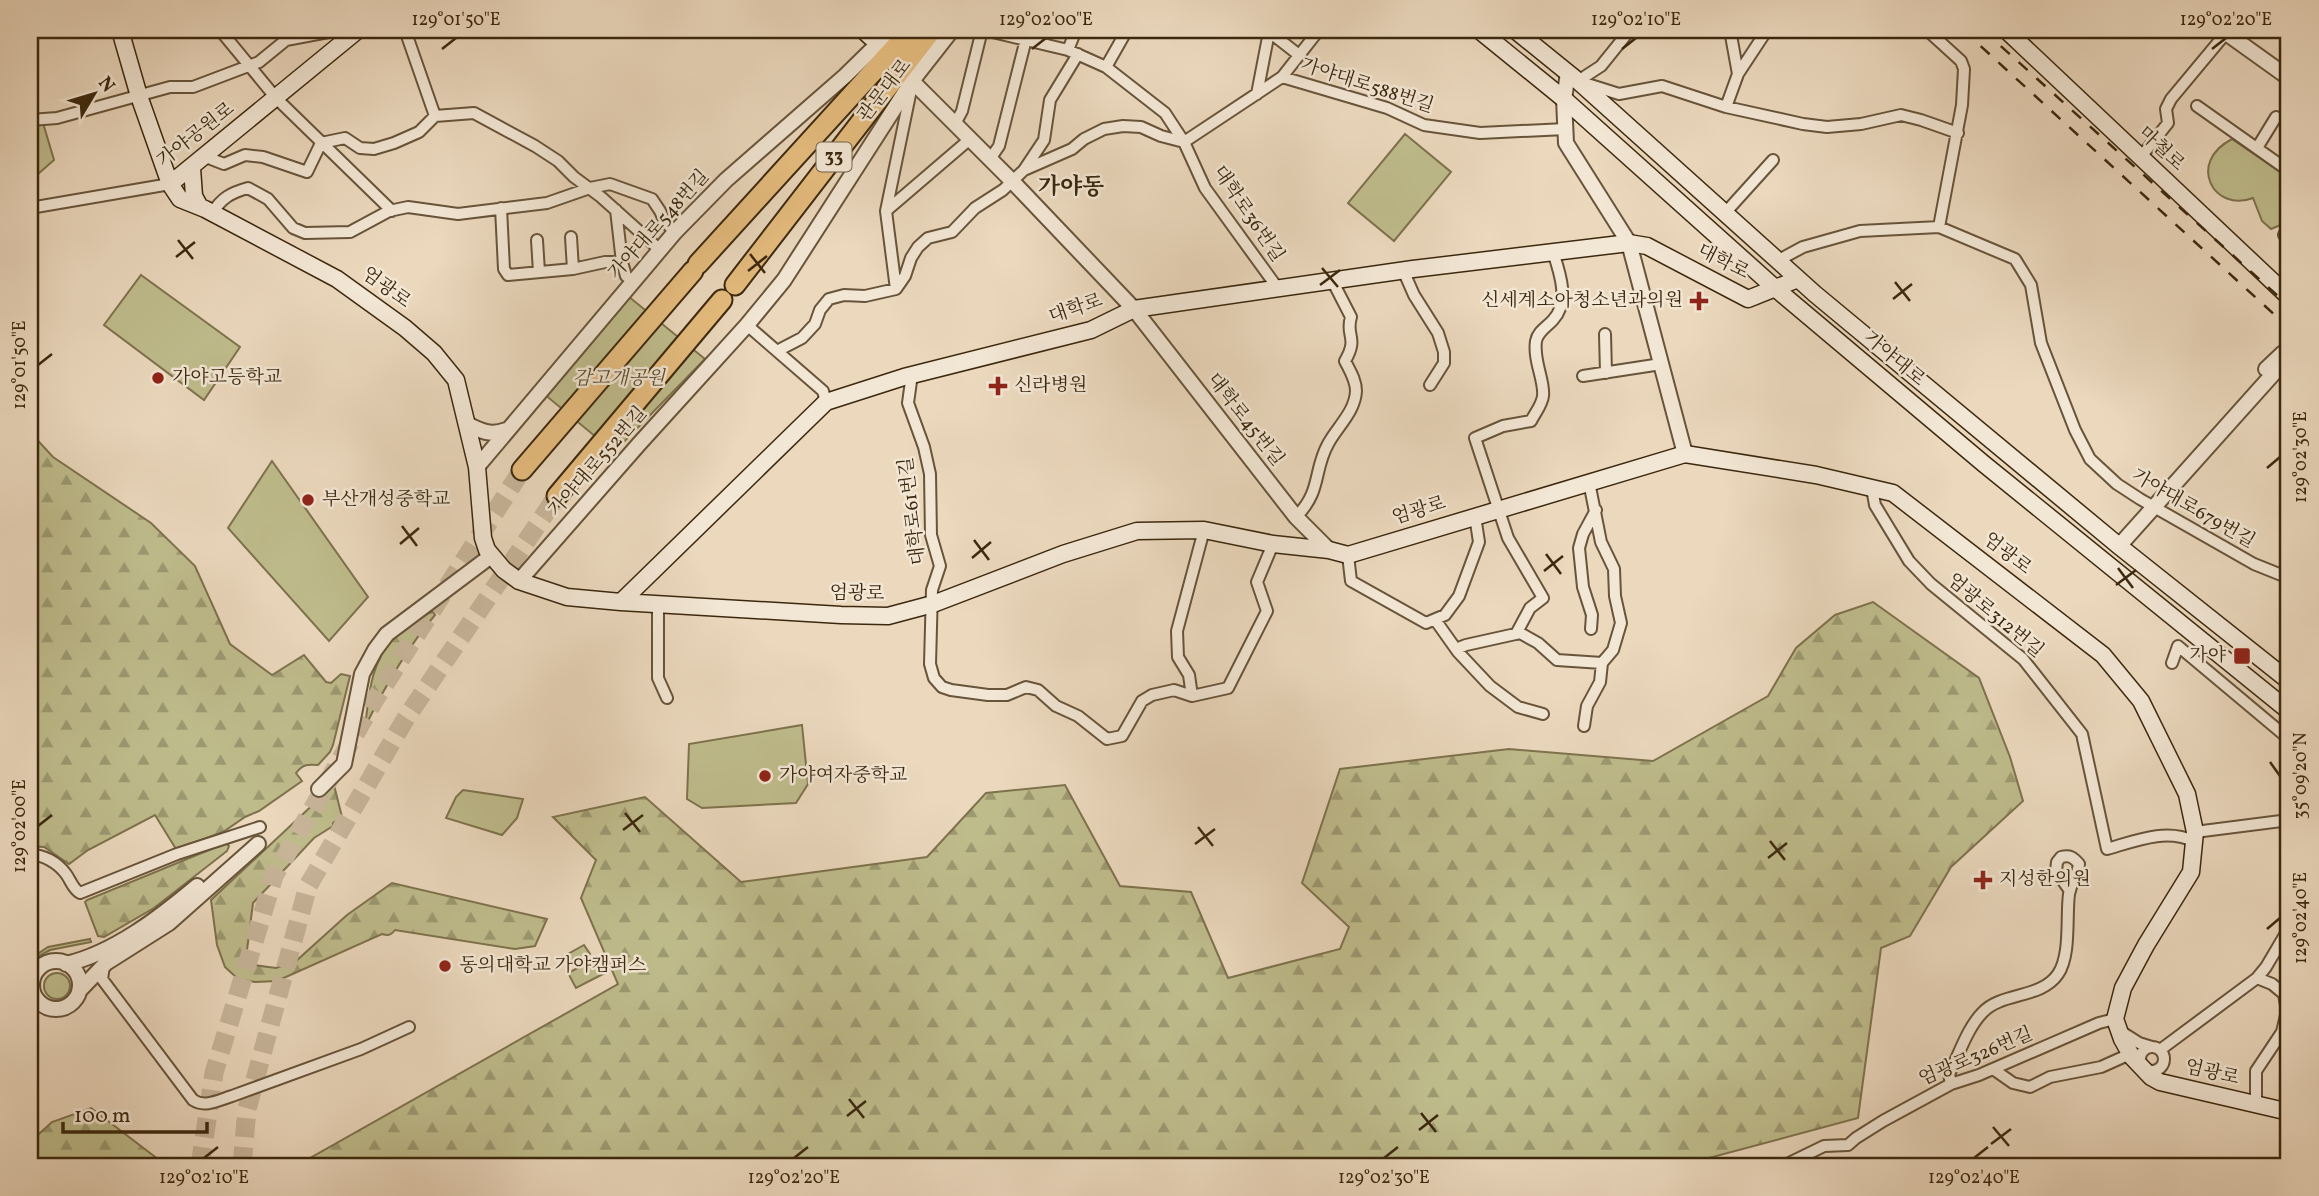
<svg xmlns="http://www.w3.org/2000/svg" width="2319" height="1196" font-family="Vollkorn,'Noto Serif KR',serif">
<defs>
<pattern id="forest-firs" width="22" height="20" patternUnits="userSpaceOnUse" patternTransform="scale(1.75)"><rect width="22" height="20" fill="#bfbc8c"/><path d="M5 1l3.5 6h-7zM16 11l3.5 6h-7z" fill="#9c9971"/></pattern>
</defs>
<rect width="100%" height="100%" fill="#ebd8bd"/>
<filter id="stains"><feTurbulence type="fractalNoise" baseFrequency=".00286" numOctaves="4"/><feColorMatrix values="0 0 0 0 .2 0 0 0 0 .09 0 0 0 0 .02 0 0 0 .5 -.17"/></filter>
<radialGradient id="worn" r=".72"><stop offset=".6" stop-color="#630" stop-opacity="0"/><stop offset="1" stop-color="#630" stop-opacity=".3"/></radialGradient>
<path fill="#bfbc8c" stroke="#7e724d" stroke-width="2" d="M43,123L54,160L30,181V124Z
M1405,134L1451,172L1394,241L1348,203Z
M2232,139L2289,178L2288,222L2271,229L2262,221L2253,198C2214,213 2186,163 2232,139Z
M141,275L240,347L204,400L104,325Z
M628,296L705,359L614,452L544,394Z
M272,461L368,597L329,641L228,528Z
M802,725L808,784L796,803L702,808L687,799L689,744Z
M463,790L523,799L517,818L502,835L446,818L456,797Z
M90,939L91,942L50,950L37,957L30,966V959L48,947Z
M584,945L590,954L572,964L566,955Z
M597,958L605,973L576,988L568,973Z
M44 986a13 13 0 1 1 26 0a13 13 0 1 1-26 0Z"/>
<path fill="url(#forest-firs)" stroke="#7e724d" stroke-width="2" d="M30,432L53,457L151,523L195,566L230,644L272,675L304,655L326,682L331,683L341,674L350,676L333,745L330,752L318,765C308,764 303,764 296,773L302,781L259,811L245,817L223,832L176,849L155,815L88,850L69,864L44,847L30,846Z
M1873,602L1979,678L2010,757L2023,801L1951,867L1910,936L1881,948L1858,1118L1679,1166H296L618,984L581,898L596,860L553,817L645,797L741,882L927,857L986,793L1065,785L1120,886L1191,892L1228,978L1340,949L1349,927L1302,883L1340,769L1509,749L1653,761L1768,696L1796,648L1835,615Z
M433,612L435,615C407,648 384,688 365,727C369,697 370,663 393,639C403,629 417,621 429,613Z
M334,785L342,817L333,823V826L314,838L253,903L247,950L253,965L276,968L296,961L347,915L392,883L547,919L535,946L515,949L395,930C391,935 389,936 382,934L277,981L255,982L238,979L225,967L217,945L211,900Z
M226,843L229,846L227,851L154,908L104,937L98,936L85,902L87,900Z
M91,1108L167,1166H30V1142L52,1122Z"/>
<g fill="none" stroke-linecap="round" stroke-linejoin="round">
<path stroke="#c8b59a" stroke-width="19" stroke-dasharray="19 10" stroke-linecap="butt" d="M200,1166L214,1073L274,876L374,701L522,470
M242,1166L247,1109L308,886L406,718L557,496"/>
<defs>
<path id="minor" d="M220,30L276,98L392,211
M405,30L435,116
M984,30L1068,50L1106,67L1165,113L1184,142L1205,188L1279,290
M1267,30L1299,55
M1730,30L1738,74
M1927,30L1961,61L1964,69L1962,105L1939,227
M1068,50L1076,30
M1106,67L1127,30
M1282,77L1387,108L1424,125L1480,133L1566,129
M1578,81L1601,66L1630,30
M1584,83L1619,94L1662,86L1726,107L1803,124L1827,127L1861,124L1901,115L1921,120L1958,133
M1257,94L1269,32
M2197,106L2289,171
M1726,107L1738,74L1767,30
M30,120L57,118L170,87H193L259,62L286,40L339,30
M955,124L962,111L982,30
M2257,148L2276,117
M206,157L224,164L245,155L263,157L307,172L321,143L345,138L360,148L374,149L394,143L419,132L435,116L474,113L535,146L558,161L574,177L601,197L660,250
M2140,158L2168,123L2166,109L2171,99L2226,33
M990,159L999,146L1026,39
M1024,170L1072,149L1084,139L1104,129L1123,126L1141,127L1161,136L1184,142L1282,77L1319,30
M30,208L170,184
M501,208L504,269L508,275L573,269L605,262H622L626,276L633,281
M616,210L622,262
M886,211L970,139
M1726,212L1773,160
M212,213C222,198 230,193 248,188L268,199L293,228L305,233L350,232L389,211L408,207L458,214L547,203L590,188L610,184L652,199L660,211L665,222L675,232
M2284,235L2289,227
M571,237L573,269
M537,240L539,272
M1777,261L1803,247L1860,231L1939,227L2015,259L2031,285L2041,343L2075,430L2090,459L2117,484L2140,499L2254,564L2289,578
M1403,270L1414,295L1438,333L1444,352V363L1430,385
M896,289L886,211L912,85
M747,325L823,391L826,402
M1605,334L1606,373
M777,351L802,338L815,324L820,310L829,299L844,295L865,296L896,289L905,276L911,258L918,247L928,238L952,232L975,208L1003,190L1024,170L1044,140L1050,100L1078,54
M912,374L908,403L924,447L930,474L931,535L940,566L932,590L930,664L934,678L942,687L951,690L988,695H1007L1026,687L1038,690L1056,706L1078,716L1107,739L1122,736L1142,701L1152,695L1174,690L1192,696L1228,688L1267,611L1257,582L1273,544
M1583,376L1661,364
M1872,488L1875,505L1909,561L1931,584L2023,659L2082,734L2107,849C2135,841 2166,828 2193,841
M1296,517C1322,491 1313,471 1328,444C1337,427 1355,412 1356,391C1356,380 1350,371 1345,361C1359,337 1345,336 1351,317L1333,282
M1348,555L1351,581L1426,623L1445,615L1459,596L1479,542L1475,516
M658,604V678L667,698
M1436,621L1458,652L1490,686L1518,707L1543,714
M1591,629L1592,615L1583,587L1579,548L1583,534L1596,510
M1516,634L1530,608L1543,598L1508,538L1475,438L1503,426L1531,421C1535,413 1542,405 1543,396C1545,381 1533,361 1536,341C1538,331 1547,327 1553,320C1570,302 1560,273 1553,252
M1456,649L1466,645L1520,633L1538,643L1557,660L1602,663
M2172,663L2178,646L2289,739
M1192,696L1189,675L1178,657L1177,631L1204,530
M1584,726L1587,706L1600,682L1602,663L1613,650L1621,623L1615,596L1614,569L1601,542L1589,482
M2195,832L2289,820
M30,855C43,854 58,863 66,874C71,881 73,889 80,893L177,854L260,827
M104,966L102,979L193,1100C205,1108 219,1100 232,1096L361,1049L409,1027
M2120,1031L2139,1043L2152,1047
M2140 1059a12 12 0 1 1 24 0a12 12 0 1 1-24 0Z
M2160,1050L2257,978L2266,967L2289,928
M1993,1069L2013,1083L2030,1087L2050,1077L2101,1067L2130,1054
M1951,1084L1949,1074C1959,1055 1967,1028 1983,1012C2002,992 2041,999 2058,974C2071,955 2066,917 2069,894C2071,883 2078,875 2079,864C2073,857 2070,855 2061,857L2057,862L2056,871L2070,891
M2256,1104V1071L2282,1032L2287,1011L2284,994L2272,984L2257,978
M1701,1166L1717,1164L1725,1166
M1783,1166L1824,1146L1848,1145L1856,1138L1883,1121L1951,1084L1979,1075L2099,1023L2115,1019"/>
<path id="tertiary" d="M2222,30L2289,78
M1568,73L1564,99L1566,143L1629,243L1685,454
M912,81L1013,182L1134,309L1296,517L1329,550
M2266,369L2283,353L2289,355
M467,424C480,431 491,436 506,430
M477,467L675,232L726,180L845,76L892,30
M2119,546L2282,364
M519,581L639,444L747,325L784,280L912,81L952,30
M319,789L344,764L362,674L375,650L387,634L491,556
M32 985a24 24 0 1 1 48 0a24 24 0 1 1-48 0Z
M66,964C114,953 160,917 197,886
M79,991L106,963L169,923L258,844"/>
<path id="secondary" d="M120,30L139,96L170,184L180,199L205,209L337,279L405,328L434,353L456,380L477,467L483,538L487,550L504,570L519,581L567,597L621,602L841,615L888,616L933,604L1063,554L1137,531L1204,530L1273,544L1329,550L1348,555L1685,454L1816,475L1893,493L2103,655L2141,701L2187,794L2195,832L2191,872L2146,945L2123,988L2115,1019L2122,1039L2132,1057L2151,1077L2160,1082L2289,1112
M863,30L878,44
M1479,30L1564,99L1775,288L1984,464L2289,711
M1515,30L1578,81L1815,294L2119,546L2289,681
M2006,30L2289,297
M192,168L194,196L200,207
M170,184L358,30
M621,602L826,402L904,377L1091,330L1134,309L1413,269L1629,243L1647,246L1748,299L1798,279"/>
<path id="trunk" d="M698,264L911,30
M735,285L932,30
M522,470L693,271
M557,496L722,300"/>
</defs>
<use href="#minor" stroke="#68543a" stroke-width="14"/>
<use href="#tertiary" stroke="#68543a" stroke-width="18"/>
<use href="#secondary" stroke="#3c280e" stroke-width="19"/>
<use href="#trunk" stroke="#3c280e" stroke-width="23"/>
<use href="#minor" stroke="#f2e6d4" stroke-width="10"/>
<use href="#tertiary" stroke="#f2e6d4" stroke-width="14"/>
<use href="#secondary" stroke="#f2e6d4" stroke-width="16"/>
<use href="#trunk" stroke="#e6bc7e" stroke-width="19"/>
<path stroke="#3c280e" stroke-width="2.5" stroke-dasharray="12 12" stroke-linecap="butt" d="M1963,30L2289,328
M1983,30L2289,306"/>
</g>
<path fill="none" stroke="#3c280e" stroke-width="2.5" d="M442,49L456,38M1032,49L1046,38M1622,49L1636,38M2212,49L2226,38M178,240L193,259M750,254L765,273M176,257L195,242M1322,268L1338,287M748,271L767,256M1895,282L1910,301M1320,285L1340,270M1893,299L1912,284M38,365L52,354M2267,468L2280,457M402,526L417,546M974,540L989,560M400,544L419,528M1546,554L1561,574M972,558L991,542M2118,568L2133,588M1544,571L1563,556M2116,585L2136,570M2270,762L2280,776M625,813L640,832M38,826L52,815M1198,827L1213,846M623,830L643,815M1770,841L1785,860M1195,844L1215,829M1768,858L1787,843M2267,929L2280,918M849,1099L864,1118M1421,1113L1436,1132M847,1116L866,1101M1993,1127L2009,1146M1419,1130L1438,1115M1991,1144L2011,1129M204,1158L218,1147M794,1158L808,1147M1384,1158L1398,1147M1974,1158L1988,1147"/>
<g fill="#8f2418" stroke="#f2e6d4" stroke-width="2.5">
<path d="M1695.5 290.5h7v7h7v7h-7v7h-7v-7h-7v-7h7z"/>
<circle cx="158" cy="378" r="7"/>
<path d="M994.5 375.5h7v7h7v7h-7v7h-7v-7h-7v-7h7z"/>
<circle cx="308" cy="500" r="7"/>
<rect x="2233" y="647" width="18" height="18" rx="3.5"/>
<circle cx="765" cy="776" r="7"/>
<path d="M1979.5 869.5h7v7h7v7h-7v7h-7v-7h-7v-7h7z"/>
<circle cx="445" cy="966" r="7"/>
</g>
<g text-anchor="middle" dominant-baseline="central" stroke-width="5" stroke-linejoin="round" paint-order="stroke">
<rect fill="#f2e6d4" stroke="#736149" stroke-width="2" x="816.5" y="142.5" width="35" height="29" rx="5"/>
<g font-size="18" font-weight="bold" fill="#3c280e">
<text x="834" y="157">33</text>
</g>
<g font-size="19" fill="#3c280e" stroke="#f2e6d4">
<text transform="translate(1367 86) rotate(18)">가야대로588번길</text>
<text transform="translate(885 91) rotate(-52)">관문대로</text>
<text transform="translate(196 135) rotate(-38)">가야공원로</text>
<text transform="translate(2161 149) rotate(43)">마철로</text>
<text transform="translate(1248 214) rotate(56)">대학로36번길</text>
<text transform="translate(659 225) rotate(-48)">가야대로548번길</text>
<text transform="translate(1723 262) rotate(27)">대학로</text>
<text transform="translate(386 288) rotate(36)">엄광로</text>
<text transform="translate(1076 309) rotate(-19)">대학로</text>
<text transform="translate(1894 359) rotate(40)">가야대로</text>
<text transform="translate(1245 420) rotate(52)">대학로45번길</text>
<text transform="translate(598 462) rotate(-49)">가야대로552번길</text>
<text transform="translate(2193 509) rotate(30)">가야대로679번길</text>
<text transform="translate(913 511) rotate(-97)">대학로61번길</text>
<text transform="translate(1419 511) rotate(-17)">엄광로</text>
<text transform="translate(2007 554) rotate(38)">엄광로</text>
<text transform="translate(857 594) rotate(1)">엄광로</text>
<text transform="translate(1995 616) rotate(40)">엄광로312번길</text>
<text transform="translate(1976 1057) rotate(-23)">엄광로326번길</text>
<text transform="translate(2212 1073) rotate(13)">엄광로</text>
</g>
<g font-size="19" fill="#3c280e" stroke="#f2e6d4" text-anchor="start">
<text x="1683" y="301" text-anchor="end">신세계소아청소년과의원</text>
<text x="172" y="378">가야고등학교</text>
<text x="1014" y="386">신라병원</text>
<text x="322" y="500">부산개성중학교</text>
<text x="2226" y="656" text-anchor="end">가야</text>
<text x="779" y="776">가야여자중학교</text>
<text x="1999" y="880">지성한의원</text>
<text x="459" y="966">동의대학교 가야캠퍼스</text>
</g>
<g font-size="19" font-style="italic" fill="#5d4d2e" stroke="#f2e6d4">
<text x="619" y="379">감고개공원</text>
</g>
<g font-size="23" font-weight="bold" fill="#3c280e" stroke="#f2e6d4">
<text x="1071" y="188">가야동</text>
</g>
</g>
<rect width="2319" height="1196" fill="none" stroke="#ebd8bd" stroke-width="77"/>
<g transform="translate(94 94) rotate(52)" stroke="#f2e6d4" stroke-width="5" paint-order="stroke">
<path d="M0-5L12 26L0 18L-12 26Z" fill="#3c280e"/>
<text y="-10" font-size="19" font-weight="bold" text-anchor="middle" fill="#3c280e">N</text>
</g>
<path d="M63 1122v10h144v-10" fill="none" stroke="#3c280e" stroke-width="3.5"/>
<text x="74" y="1122" font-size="21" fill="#3c280e" stroke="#f2e6d4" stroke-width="5" paint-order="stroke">100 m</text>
<rect x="38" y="38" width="2242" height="1120" fill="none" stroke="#3c280e" stroke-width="2.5"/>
<g font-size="18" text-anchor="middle" fill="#3c280e">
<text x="456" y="25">129°01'50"E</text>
<text x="1046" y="25">129°02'00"E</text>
<text x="1636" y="25">129°02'10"E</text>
<text x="2226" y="25">129°02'20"E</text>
<text transform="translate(19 365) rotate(-90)" y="6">129°01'50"E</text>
<text transform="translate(2300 457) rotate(-90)" y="6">129°02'30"E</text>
<text transform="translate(2300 776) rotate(-90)" y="6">35°09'20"N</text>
<text transform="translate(19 826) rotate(-90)" y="6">129°02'00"E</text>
<text transform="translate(2300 918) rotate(-90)" y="6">129°02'40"E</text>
<text x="204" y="1183">129°02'10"E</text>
<text x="794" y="1183">129°02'20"E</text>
<text x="1384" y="1183">129°02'30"E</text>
<text x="1974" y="1183">129°02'40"E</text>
</g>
<rect width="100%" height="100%" filter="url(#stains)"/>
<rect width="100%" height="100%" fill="url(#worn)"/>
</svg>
